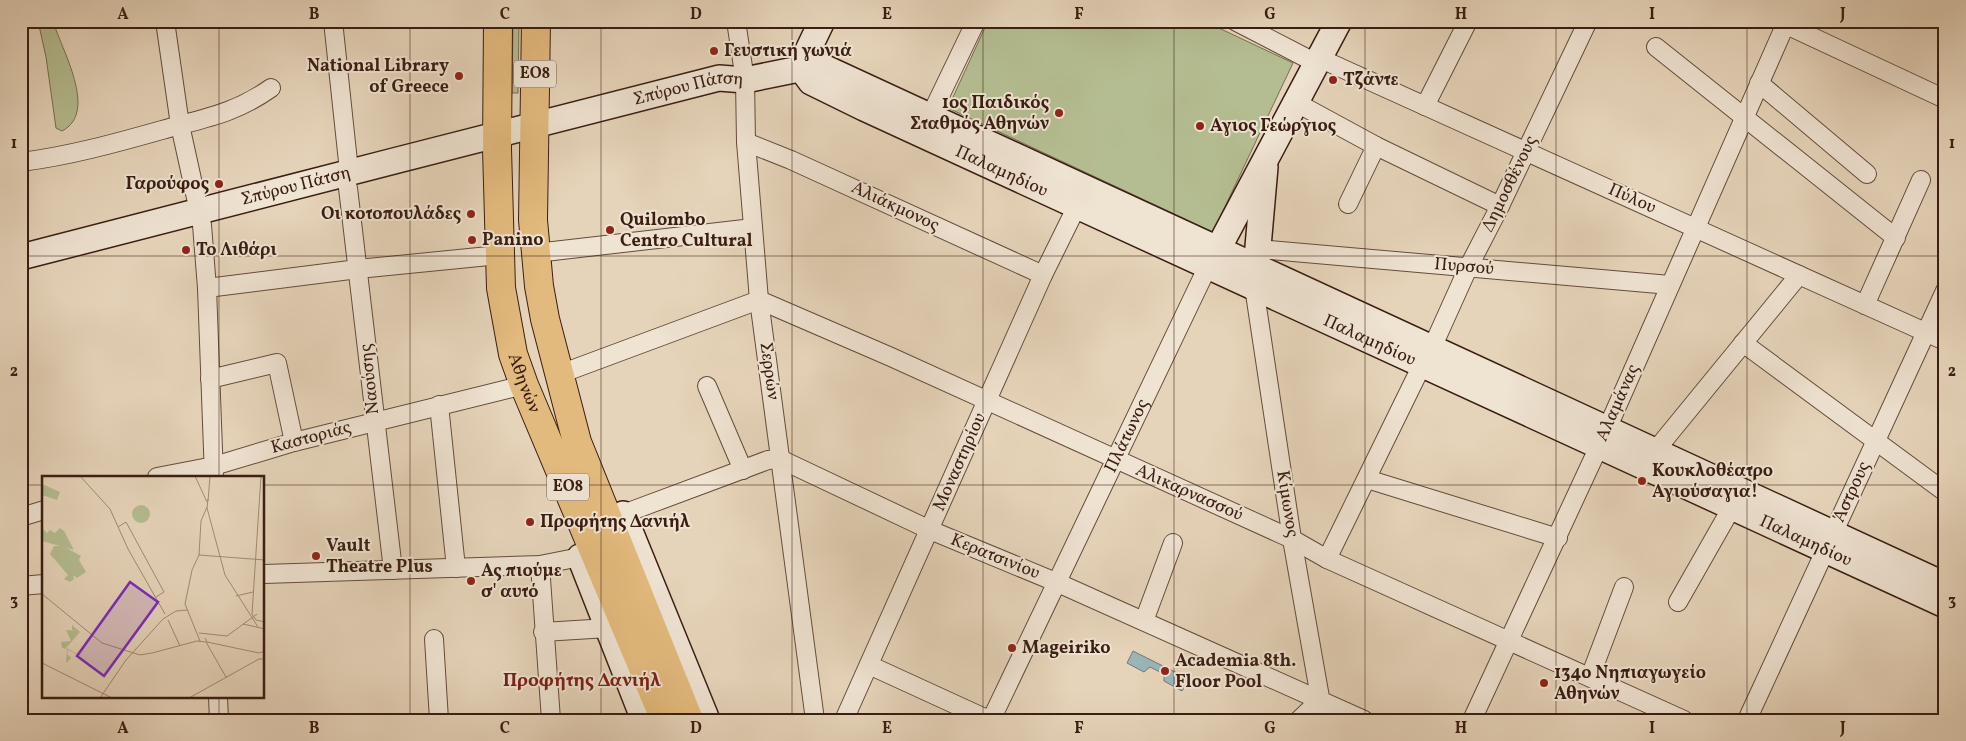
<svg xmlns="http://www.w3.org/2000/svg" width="1966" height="741" font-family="Vollkorn,serif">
<rect width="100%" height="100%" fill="#e6d4ba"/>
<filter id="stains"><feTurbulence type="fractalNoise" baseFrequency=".004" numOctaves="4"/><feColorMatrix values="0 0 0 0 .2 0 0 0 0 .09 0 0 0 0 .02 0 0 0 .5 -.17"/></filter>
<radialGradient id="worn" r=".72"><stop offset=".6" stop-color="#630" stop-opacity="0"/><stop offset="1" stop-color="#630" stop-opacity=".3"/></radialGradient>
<path fill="#b4bd91" stroke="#776d52" d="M38,21H53C61,49 99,112 62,131L56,128L46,57Z
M513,21H519L518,93H512Z
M988,21H1204L1293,63L1213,232L948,108Z"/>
<path fill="#9ab6b9" stroke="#747976" d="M1133,651L1189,679L1182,691L1164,681V674L1150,667L1144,672L1127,663Z"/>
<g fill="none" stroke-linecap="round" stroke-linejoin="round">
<defs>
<g id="street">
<path d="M165,21L180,125L202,225L207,288L214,477"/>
<path d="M333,21L349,171"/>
<path d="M736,21L745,80L746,142L759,300L815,720"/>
<path d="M1235,21L1316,63"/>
<path d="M1778,21L1945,99"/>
<path d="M1656,47L1896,238"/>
<path d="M1319,58L1945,341"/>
<path d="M1759,83L1867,174"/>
<path d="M1295,102L1376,146L1500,206"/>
<path d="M1425,106L1468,21"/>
<path d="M926,125L976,21"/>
<path d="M746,142L791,160L1043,275"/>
<path d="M21,162C69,156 116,143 162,130C205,118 234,114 271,88"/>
<path d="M348,188L393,570"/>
<path d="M1348,204L1376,146"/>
<path d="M1258,249L1670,285"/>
<path d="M536,253L753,228"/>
<path d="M1254,287L1292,539L1324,720"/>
<path d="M207,288L358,269L499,255"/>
<path d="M1865,305L1921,180"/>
<path d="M1743,343L1945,492"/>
<path d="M1432,348L1468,268L1500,206L1588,21"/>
<path d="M560,374L759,300L891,357L1292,539L1327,559L1684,720"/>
<path d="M210,379L277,363L294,442"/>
<path d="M707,386L743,470"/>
<path d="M439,405L456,568"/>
<path d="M1655,451L1799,275"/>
<path d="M157,477L214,466L294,442L524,385"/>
<path d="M1367,479L1558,538"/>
<path d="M623,514L768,460L780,459L930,530L1058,583L1364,720"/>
<path d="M21,517L44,510"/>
<path d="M1327,559L1422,365"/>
<path d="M540,565L551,720"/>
<path d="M264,574L540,565L580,557"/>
<path d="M21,586L44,584"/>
<path d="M1678,602L1732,507"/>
<path d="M1144,621L1173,543"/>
<path d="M543,632L608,628"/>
<path d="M434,639L439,720"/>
<path d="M869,665L989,720"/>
<path d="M1590,677L1624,587"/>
<path d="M218,697L219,720"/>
<path d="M844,720L1043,275L1077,206"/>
<path id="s1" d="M991,720L1208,266"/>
<path d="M1299,720L1320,700"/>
<path d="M1472,720L1607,429L1787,21"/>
<path d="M1747,720L1945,291"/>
</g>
<g id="secondary">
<path id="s2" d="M800,67L811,82L864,108L1945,605"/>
<path d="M800,67L822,21"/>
<path id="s3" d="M21,257C254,196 486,138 719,78L745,80L819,65L1945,585"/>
<path d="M1210,264L1339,21"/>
<path d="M1255,281L1265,167"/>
<path d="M623,514L707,720"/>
<path d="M580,557L644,720"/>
</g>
<g id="highway">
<path id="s4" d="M498,21L497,149L501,288L513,354L524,385L665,720"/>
<path d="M536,21L533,220L539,286L545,319L577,442L689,720"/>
</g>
</defs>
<use href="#street" stroke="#654b3c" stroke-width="20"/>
<use href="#secondary" stroke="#3a1d12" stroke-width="28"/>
<use href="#highway" stroke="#3a1d12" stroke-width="30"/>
<use href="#street" stroke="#efe3d2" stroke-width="18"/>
<use href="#secondary" stroke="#efe3d2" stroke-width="25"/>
<use href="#highway" stroke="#e3ba7d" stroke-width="28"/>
</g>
<path fill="none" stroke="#3a1d12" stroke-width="1" stroke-opacity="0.55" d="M219,21V477M410,21V720M601,21V720M792,21V720M983,21V720M1174,21V720M1365,21V720M1556,21V720M1747,21V720M21,256H1945M21,485H44M264,485H1945M219,697V720"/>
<g fill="#8f2418" stroke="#efe3d2" stroke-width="2">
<circle cx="714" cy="51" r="5"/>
<circle cx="459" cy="76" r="5"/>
<circle cx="1333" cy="80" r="5"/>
<circle cx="1059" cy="113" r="5"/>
<circle cx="1200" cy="126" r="5"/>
<circle cx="219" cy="184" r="5"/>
<circle cx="471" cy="214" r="5"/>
<circle cx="610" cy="230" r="5"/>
<circle cx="472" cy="240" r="5"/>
<circle cx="186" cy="250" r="5"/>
<circle cx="1642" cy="481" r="5"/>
<circle cx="530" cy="522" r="5"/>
<circle cx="316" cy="556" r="5"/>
<circle cx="471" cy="581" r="5"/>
<circle cx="1012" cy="648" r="5"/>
<circle cx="1165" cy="671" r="5"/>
<circle cx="1544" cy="683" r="5"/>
</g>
<g text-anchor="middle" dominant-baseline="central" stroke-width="4" stroke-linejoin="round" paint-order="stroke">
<g fill="#efe3d2" stroke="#70584c" stroke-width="1">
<rect x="514" y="60.5" width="42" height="27" rx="4"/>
<rect x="547" y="473.5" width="42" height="27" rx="4"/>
</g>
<g font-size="16" font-weight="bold" fill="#3a1d12">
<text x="535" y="74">ΕΟ8</text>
<text x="568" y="487">ΕΟ8</text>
</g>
<g font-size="18" font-weight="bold" fill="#3a1d12" stroke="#efe3d2" text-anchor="start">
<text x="724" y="51">Γευστική γωνιά</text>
<text x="449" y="66" text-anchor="end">National Library<tspan x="449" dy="21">of Greece</tspan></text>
<text x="1343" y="80">Τζάντε</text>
<text x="1049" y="103" text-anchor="end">1ος Παιδικός<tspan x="1049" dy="21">Σταθμός Αθηνών</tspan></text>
<text x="1210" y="126">Αγιος Γεώργιος</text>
<text x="209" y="184" text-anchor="end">Γαρούφος</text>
<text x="461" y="214" text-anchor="end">Οι κοτοπουλάδες</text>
<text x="620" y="220">Quilombo<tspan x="620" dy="21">Centro Cultural</tspan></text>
<text x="482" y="240">Panino</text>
<text x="196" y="250">Το Λιθάρι</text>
<text x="1652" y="471">Κουκλοθέατρο<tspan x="1652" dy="21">Αγιούσαγια!</tspan></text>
<text x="540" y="522">Προφήτης Δανιήλ</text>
<text x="326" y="546">Vault<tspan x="326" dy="21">Theatre Plus</tspan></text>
<text x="481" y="571">Ας πιούμε<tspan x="481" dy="21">σ' αυτό</tspan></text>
<text x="1022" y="648">Mageiriko</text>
<text x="1175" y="661">Academia 8th.<tspan x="1175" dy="21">Floor Pool</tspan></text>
<text x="1554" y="673">134ο Νηπιαγωγείο<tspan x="1554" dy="21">Αθηνών</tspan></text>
</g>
<g font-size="18" fill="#3a1d12" stroke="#efe3d2">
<text stroke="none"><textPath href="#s3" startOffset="689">Σπύρου Πάτση</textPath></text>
<text stroke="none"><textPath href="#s2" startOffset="229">Παλαμηδίου</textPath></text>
<text transform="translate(1510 184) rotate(-64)">Δημοσθένους</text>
<text stroke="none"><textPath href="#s3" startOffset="284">Σπύρου Πάτση</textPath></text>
<text transform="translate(1632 199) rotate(24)">Πύλου</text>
<text transform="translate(895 207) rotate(25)">Αλιάκμονος</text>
<text transform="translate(1464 267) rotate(5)">Πυρσού</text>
<text stroke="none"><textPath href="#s2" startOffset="634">Παλαμηδίου</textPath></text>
<text transform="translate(769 371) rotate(82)">Σερρών</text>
<text transform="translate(370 379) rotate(-96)">Ναούσης</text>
<text stroke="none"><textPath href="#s4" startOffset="365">Αθηνών</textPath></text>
<text transform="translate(1618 403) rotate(-66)">Αλαμάνας</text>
<text stroke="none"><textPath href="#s1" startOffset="315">Πλάτωνος</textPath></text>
<text transform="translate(311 438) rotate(-15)">Καστοριάς</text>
<text transform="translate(960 462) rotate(-66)">Μοναστηρίου</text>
<text transform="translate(1852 492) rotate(-65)">Άστρους</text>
<text transform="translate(1189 493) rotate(24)">Αλικαρνασσού</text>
<text transform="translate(1287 504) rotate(81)">Κίμωνος</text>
<text stroke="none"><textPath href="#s2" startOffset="1114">Παλαμηδίου</textPath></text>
<text transform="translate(995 557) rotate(22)">Κερατσινίου</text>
</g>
<g font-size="19" font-weight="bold" fill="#7a1f14" stroke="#efe3d2">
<text x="582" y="681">Προφήτης Δανιήλ</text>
</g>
</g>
<g transform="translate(42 476)">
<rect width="222" height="222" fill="#e6d4ba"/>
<path d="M0,8L18,16L15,24L0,19ZM90 38a9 9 0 1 1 18 0a9 9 0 1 1-18 0ZM0,52L5,57L8,54L13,57L18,52L22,55L32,74L0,65ZM12,70H21L39,80L37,84L44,96L35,102L31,99L32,103L28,106L22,103L26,99L8,78ZM30,149L38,156L24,172L41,181L26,174L25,178L29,182L24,187L25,173L20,172L19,166L29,165L24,154L36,155L30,154Z" fill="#b4bd91"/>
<path fill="none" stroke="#a18b77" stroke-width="1" d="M38,0L68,33L86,73L123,138M153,0L165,26M219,0L210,138L214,144L223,146M166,23L165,32L183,99L216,151M166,25L168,0M76,51L84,46L122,116L114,121M157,79L223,84M0,118L60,167L98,179L110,177M194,120L211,116M126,144L138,170M201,148L223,153M157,157L185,160L215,138M163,162L165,166L217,177L223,175M158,165L143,128L150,94L157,79L159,45L165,31M110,177L155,165L164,166L184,201M0,187L70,222M58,222L84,184L121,143L134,135L146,134M147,222L217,183H223"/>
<path fill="#7b2cbf" fill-opacity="0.15" stroke="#7b2cbf" stroke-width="2.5" d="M88,106L116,126L62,200L35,180Z"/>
<rect width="222" height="222" fill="none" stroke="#3a1d12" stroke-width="2.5"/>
</g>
<rect width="1966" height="741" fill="none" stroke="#e6d4ba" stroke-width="55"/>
<rect x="28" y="28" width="1910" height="686" fill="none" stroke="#3a1d12" stroke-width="2"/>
<g font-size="16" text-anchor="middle" font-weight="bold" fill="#3a1d12">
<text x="123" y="19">A</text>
<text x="314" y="19">B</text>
<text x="505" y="19">C</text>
<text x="696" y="19">D</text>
<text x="887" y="19">E</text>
<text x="1079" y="19">F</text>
<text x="1270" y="19">G</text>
<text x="1461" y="19">H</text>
<text x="1652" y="19">I</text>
<text x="1843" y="19">J</text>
<text x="14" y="148">1</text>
<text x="1952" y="148">1</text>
<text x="14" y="376">2</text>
<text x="1952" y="376">2</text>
<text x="14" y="605">3</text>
<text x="1952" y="605">3</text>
<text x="123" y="733">A</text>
<text x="314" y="733">B</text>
<text x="505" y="733">C</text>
<text x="696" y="733">D</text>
<text x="887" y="733">E</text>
<text x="1079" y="733">F</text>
<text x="1270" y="733">G</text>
<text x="1461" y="733">H</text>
<text x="1652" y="733">I</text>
<text x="1843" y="733">J</text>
</g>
<rect width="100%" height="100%" filter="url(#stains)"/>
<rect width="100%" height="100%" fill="url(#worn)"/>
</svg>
